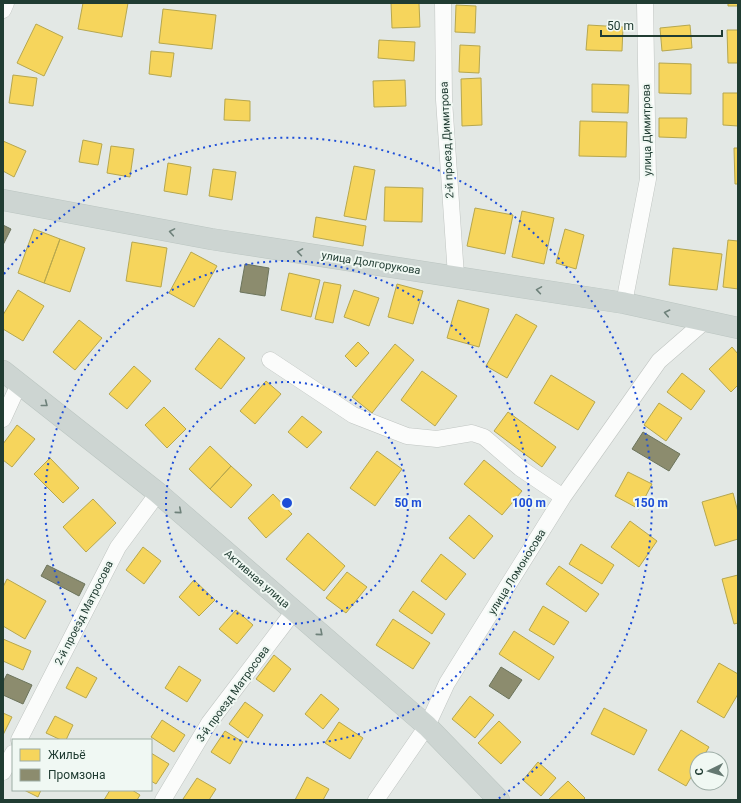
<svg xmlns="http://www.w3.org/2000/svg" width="741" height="803" font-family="Roboto,sans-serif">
<rect width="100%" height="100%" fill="#e3e8e5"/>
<path fill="#f6d55c" stroke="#b6a74f" d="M83,3H128L122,37L78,29Z
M391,3H419L420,27L392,28Z
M728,3H738V6H728Z
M456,5L476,6L475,33L455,32Z
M163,9L216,15L212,49L159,43Z
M36,24L63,37L44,76L17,63Z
M588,25L623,27L622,51L586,50Z
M690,25L692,48L662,51L660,28Z
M727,30H738V63H728Z
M379,40L415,42L414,61L378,58Z
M460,45L480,46L479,73L459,72Z
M151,51L174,53L171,77L149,74Z
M659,63L691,64V94L659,93Z
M13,75L37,78L33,106L9,103Z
M481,78L482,125L462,126L461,79Z
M405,80L406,106L374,107L373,81Z
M592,84L629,85L628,113L592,112Z
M723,93H738V126L723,125Z
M225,99L250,101V121L224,120Z
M659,118H687L686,138L659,137Z
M580,121L627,122L626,157L579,156Z
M83,140L102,144L98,165L79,162Z
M3,141L26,151L14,177L3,171Z
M111,146L134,149L130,177L107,173Z
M734,148H738V184H735Z
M168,163L191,167L187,195L164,191Z
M354,166L375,170L366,220L344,216Z
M213,169L236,172L232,200L209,196Z
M385,187L423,188L422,222L384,221Z
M475,208L513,215L505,254L467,246Z
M522,211L554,218L544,264L512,257Z
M316,217L366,226L363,246L313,237Z
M34,229L60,239L44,283L18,273Z
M565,229L584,235L576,269L556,263Z
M60,239L85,248L70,292L44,283Z
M728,240L738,241V289L723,287Z
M132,242L167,248L161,287L126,281Z
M673,248L722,254L717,290L669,285Z
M191,252L217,266L194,307L169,293Z
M289,273L320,280L311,317L281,310Z
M324,282L341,285L333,323L315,319Z
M397,284L423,291L413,324L388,317Z
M18,290L44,306L23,341L3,329V315Z
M354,290L379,298L369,326L344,317Z
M458,300L489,309L479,347L447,338Z
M516,314L537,326L507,378L486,366Z
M79,320L102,338L75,370L53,352Z
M219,338L245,358L221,389L195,369Z
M358,342L369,353L356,367L345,356Z
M395,344L414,360L372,413L352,397Z
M732,347L738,354V385L731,392L709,369Z
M134,366L151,381L127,409L109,394Z
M422,371L457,396L435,426L401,400Z
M682,373L705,391L691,410L667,392Z
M551,375L595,402L578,430L534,403Z
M266,381L281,394L255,424L240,411Z
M659,403L682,418L666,441L644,425Z
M164,407L186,429L167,448L145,425Z
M508,412L556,447L542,467L494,431Z
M302,416L322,432L307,448L288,432Z
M17,425L35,439L12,467L3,460V444Z
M210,446L231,466L210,489L189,469Z
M377,451L402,469L375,506L350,488Z
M50,458L79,488L63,503L34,474Z
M484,460L522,491L502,515L464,484Z
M231,466L252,485L231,508L210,489Z
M628,472L652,484L639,509L615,496Z
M733,493L738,512V539L715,546L702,502Z
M273,494L292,514L266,538L248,518Z
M93,499L116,523L86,552L63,527Z
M469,515L493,536L474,559L449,538Z
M630,521L657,541L639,567L611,547Z
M308,533L345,566L324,591L286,559Z
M581,544L614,565L602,584L569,564Z
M143,547L161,561L144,584L126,570Z
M441,554L466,574L446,600L421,581Z
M559,566L599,594L586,612L546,584Z
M347,572L367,587L346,613L326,598Z
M738,575V623L734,624L722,579Z
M7,579L46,601L25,639L3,626V587Z
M194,580L215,600L199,616L179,597Z
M413,591L445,614L432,634L399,611Z
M543,606L569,622L554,645L529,630Z
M236,610L253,625L237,644L219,629Z
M393,619L430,643L413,669L376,645Z
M514,631L554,657L539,680L499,654Z
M3,639L31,651L23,670L3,661Z
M274,655L291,669L274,692L256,679Z
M719,663L738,674V694L724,718L697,702Z
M179,666L201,680L187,702L165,688Z
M77,667L97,678L86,698L66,688Z
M321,694L339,709L323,729L305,714Z
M470,696L494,715L475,738L452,719Z
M245,702L263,715L248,738L229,724Z
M604,708L647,730L634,755L591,734Z
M3,713L12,717L3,735Z
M55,716L73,725L66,740H61L46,733Z
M162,720L185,735L174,752L151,737Z
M499,721L521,742L501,764L478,743Z
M339,722L363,738L350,759L325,743Z
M681,730L709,747L702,759H697V767L686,786L658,770Z
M225,731L243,742L230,764L211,752Z
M151,753L169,764L156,784L151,781Z
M538,762L556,778L541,796L523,780Z
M307,777L329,789L323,800H295Z
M197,778L216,789L209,800H184L183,799Z
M568,781L585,798L583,800H548Z
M24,790H41L38,797Z
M110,790H132L140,795L137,800H104Z"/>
<path fill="#8c8c6e" stroke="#6c745c" d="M3,225L11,229L3,245Z
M245,264L269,268L265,296L240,292Z
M643,432L680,454L669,471L632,449Z
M47,565L85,584L79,596L41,576Z
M501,667L522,680L509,699L489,686Z
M7,674L32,685L23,704L3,695V682Z"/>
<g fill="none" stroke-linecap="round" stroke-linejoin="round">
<defs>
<path id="minor" d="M443,3L444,100L456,276
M3,10L6,3
M624,303L648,179L645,3
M270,360L353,415L407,436L437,439L472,433L484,437L520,468L563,497
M3,419L19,384
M19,740L118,547L158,493
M3,772L13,753
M163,800L209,723L294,611
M376,800L427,726L447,683L563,497L659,361L705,321"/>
<path id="major" d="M3,200L211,239L624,303L738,328
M3,371L158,493L427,726L499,800"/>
</defs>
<use href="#minor" stroke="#c0c5c2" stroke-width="17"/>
<use href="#major" stroke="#bbc5c1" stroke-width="22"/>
<use href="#minor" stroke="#fbfcfb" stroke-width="16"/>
<use href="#major" stroke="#cdd5d2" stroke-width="21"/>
</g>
<defs><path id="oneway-chevron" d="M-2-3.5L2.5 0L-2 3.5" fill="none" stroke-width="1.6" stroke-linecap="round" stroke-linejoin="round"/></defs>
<g stroke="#6e817a">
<use href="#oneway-chevron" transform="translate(172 232) rotate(-170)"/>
<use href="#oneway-chevron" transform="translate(300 252) rotate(-171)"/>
<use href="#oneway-chevron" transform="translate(539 290) rotate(-171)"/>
<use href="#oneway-chevron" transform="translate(667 313) rotate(-168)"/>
<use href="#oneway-chevron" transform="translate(45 404) rotate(38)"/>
<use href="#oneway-chevron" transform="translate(179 511) rotate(41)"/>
<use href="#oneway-chevron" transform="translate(320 633) rotate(41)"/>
</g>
<g fill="none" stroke="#1d4ed8" stroke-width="2" stroke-dasharray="2 4">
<circle cx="287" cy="503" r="121"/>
<circle cx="287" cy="503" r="242"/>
<path d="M4 274A364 364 0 1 1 498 799"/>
</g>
<g text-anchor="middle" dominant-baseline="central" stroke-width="4" stroke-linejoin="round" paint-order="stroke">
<g font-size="11" fill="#203c32" stroke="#f0f8f3">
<text transform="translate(647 130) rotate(-91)">улица Димитрова</text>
<text transform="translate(447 140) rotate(-93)">2-й проезд Димитрова</text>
<text transform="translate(371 263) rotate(9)">улица Долгорукова</text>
<text transform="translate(517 572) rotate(-58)">улица Ломоносова</text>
<text transform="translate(257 579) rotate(41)">Активная улица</text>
<text transform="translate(84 613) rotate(-63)">2-й проезд Матросова</text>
<text transform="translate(233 694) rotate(-54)">3-й проезд Матросова</text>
</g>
</g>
<circle cx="287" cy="503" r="6" fill="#1d4ed8" stroke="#f0f8f3" stroke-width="2"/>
<g font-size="12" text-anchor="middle" font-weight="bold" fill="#1d4ed8" stroke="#f0f8f3" stroke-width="4" stroke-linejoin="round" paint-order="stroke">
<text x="408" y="507">50 m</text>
<text x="529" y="507">100 m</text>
<text x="651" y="507">150 m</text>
</g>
<rect width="741" height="803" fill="none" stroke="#203c32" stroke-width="8"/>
<rect x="12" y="739" width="140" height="52" fill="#f0f8f3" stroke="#9dada6"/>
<rect x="20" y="749" width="20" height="12" fill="#f6d55c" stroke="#9dada6"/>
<text x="48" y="759" font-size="12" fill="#203c32">Жильё</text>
<rect x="20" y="769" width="20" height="12" fill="#8c8c6e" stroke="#9dada6"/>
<text x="48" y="779" font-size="12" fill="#203c32">Промзона</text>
<g transform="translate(709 771) rotate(265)"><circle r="19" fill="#f0f8f3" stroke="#9dada6"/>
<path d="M0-3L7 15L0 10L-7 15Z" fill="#647871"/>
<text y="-6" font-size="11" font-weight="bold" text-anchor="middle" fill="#203c32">С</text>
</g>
<path d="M601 30v6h121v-6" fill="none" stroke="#203c32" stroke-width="2"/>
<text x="607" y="30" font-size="12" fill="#203c32" stroke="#f0f8f3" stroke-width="3" paint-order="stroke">50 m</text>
</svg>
